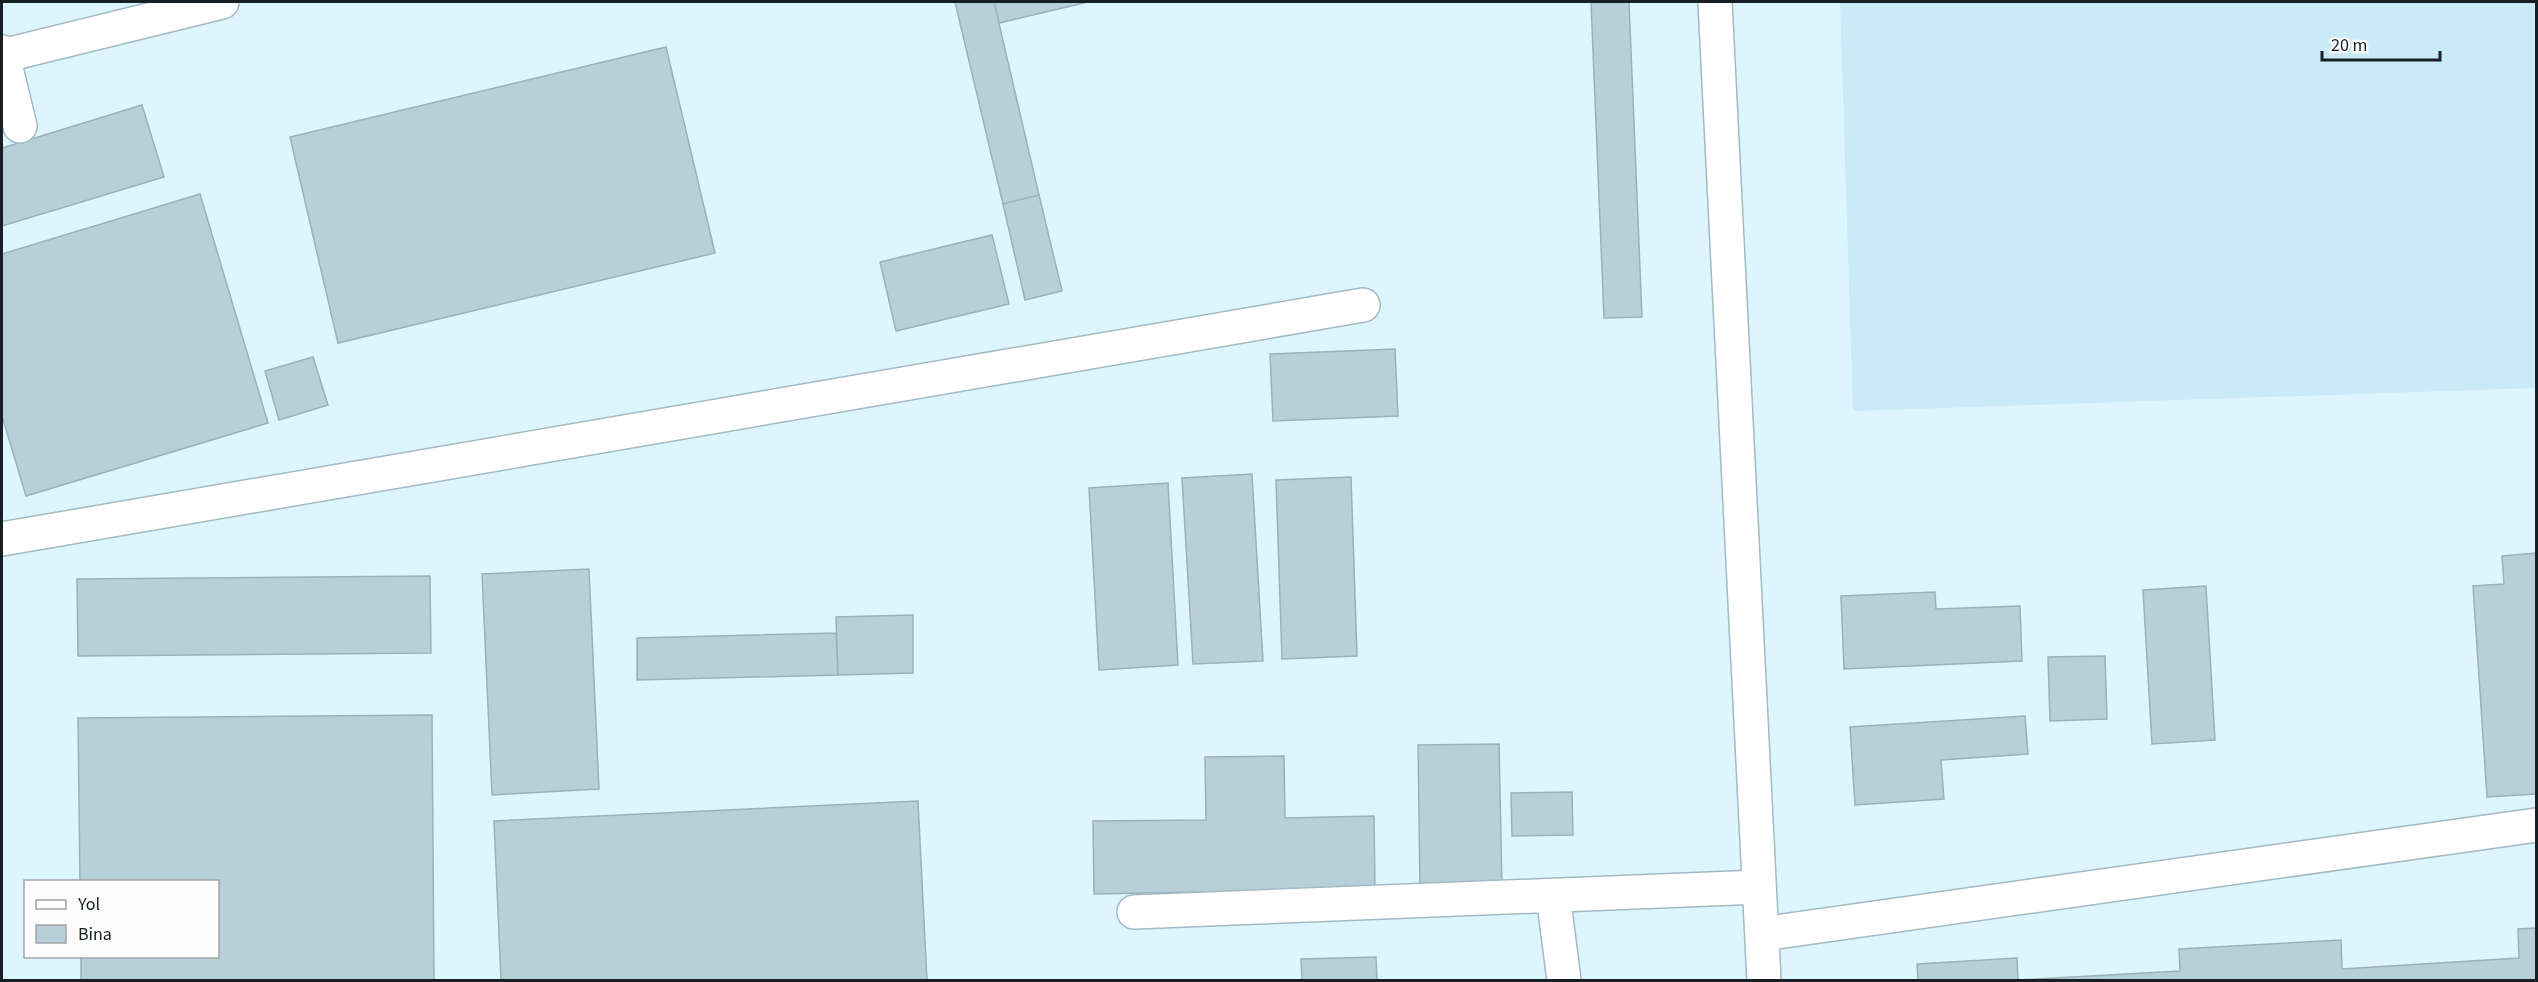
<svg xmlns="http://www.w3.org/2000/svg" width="2538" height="982" font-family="'Source Sans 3',sans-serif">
<rect width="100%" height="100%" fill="#ddf5fe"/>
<path fill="#c9eaf6" d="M1840,2H2536V388L1853,411Z"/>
<path fill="#b7cfd8" stroke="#9ab1b9" stroke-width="1.5" d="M955,2H994L1039,195L1003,204Z
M994,2H1088L999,23Z
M1591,2H1629L1642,317L1604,318Z
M666,47L715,253L338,343L290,137Z
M142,105L164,177L2,226V148Z
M200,194L268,423L26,496L2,416V254Z
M1039,195L1062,291L1025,300L1003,204Z
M992,235L1009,304L896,331L880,262Z
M1395,349L1398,416L1273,421L1270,354Z
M313,357L328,405L279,420L265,371Z
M1252,474L1263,661L1193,664L1182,478Z
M1351,477L1357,656L1282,659L1276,480Z
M1168,483L1178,665L1099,670L1089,488Z
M2536,553V794L2487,797L2473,586L2504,584L2502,556Z
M589,569L599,789L492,795L482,574Z
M430,576L431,653L78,656L77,579Z
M2206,586L2215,740L2152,744L2143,590Z
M1935,592L1936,609L2020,606L2022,661L1844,669L1841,596Z
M913,615V673L838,675L836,617Z
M836,633L838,675L637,680V638Z
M2105,656L2107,719L2050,721L2048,657Z
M432,715L434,980H81V956H218V882H80L78,718Z
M2025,716L2028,754L1941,760L1944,799L1855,805L1850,727Z
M1499,744L1502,887L1420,888L1418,745Z
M1284,756L1285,818L1374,816L1375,889L1094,894L1093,821L1206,820L1205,757Z
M1572,792L1573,835L1512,836L1511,793Z
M918,801L927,980H501L494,821Z
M2536,928V980H1918L1917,964L2017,958L2018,980L2180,971L2179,949L2341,940L2342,969L2519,958L2518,929Z
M1376,957L1377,980H1302L1301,959Z"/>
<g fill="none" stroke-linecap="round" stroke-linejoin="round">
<defs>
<path id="minor" d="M1715,2L1764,980
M2,52L20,126
M2,56L222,2
M2,539L1363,305
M1553,895L1564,980
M1134,912L1759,887
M1762,934L2536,825"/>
</defs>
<use href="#minor" stroke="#a3bac2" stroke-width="36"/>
<use href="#minor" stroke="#fff" stroke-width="33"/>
</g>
<rect width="2538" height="982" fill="none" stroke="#161f22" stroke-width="6"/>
<rect x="24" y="880" width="195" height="78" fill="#fdfdfd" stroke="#a1a4a5" stroke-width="1.5"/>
<rect x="36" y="900" width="30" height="9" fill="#ffffff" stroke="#a1a4a5" stroke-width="1.5"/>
<text x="78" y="910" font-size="18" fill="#161f22">Yol</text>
<rect x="36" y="925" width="30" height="18" fill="#b7cfd8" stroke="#a1a4a5" stroke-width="1.5"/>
<text x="78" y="940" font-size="18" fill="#161f22">Bina</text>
<path d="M2322 51v9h118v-9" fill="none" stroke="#161f22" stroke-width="3"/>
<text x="2331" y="51" font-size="18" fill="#161f22" stroke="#fdfdfd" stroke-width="4.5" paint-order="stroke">20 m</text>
</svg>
